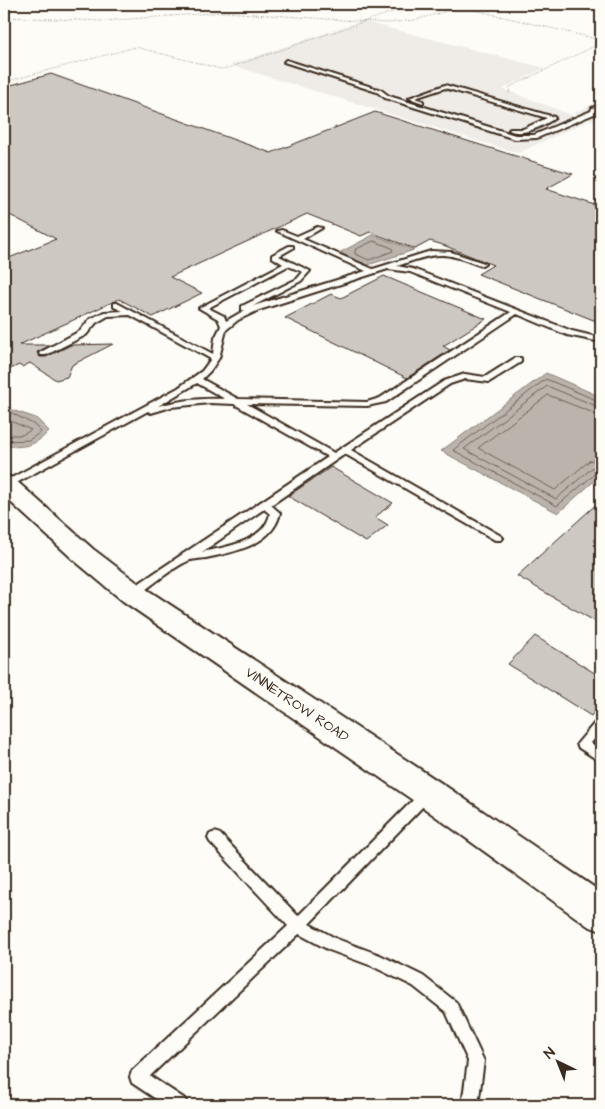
<svg xmlns="http://www.w3.org/2000/svg" width="605" height="1109" font-family="'Architects Daughter',sans-serif">
<rect width="100%" height="100%" fill="#fdfcf7"/>
<filter id="ink" filterUnits="userSpaceOnUse"><feTurbulence type="fractalNoise" baseFrequency=".02" numOctaves="2"/><feDisplacementMap in="SourceGraphic" scale="10" xChannelSelector="R" yChannelSelector="G"/><feConvolveMatrix kernelMatrix="1 2 1 2 8 2 1 2 1" color-interpolation-filters="sRGB"/></filter>
<g filter="url(#ink)">
<path fill="#efece7" d="M361,21L545,68L503,89L588,121L518,153L230,65Z
M601,100V123L573,113Z"/>
<path fill="#bbb4ad" stroke="#887d74" d="M373,235L414,250L368,265L339,253Z
M546,373L601,397V475L558,513L441,451Z
M4,401L12,410L36,418L49,431C36,446 24,448 4,446Z"/>
<g fill="none" stroke-linecap="round" stroke-linejoin="round">
<path stroke="#6e6157" stroke-width="1" d="M374,241L392,248L393,251L369,260L355,254V250Z
M601,402L546,379L453,450L557,506L596,473L601,471
M601,408L547,386L464,449L556,499L592,468L601,465
M4,409L33,424L41,432L29,440L4,441
M601,416L548,395L478,448L555,490L589,461L601,458
M4,418L31,430L22,435H4"/>
</g>
<path fill="#cdc8c2" stroke="#3b2a1e" d="M51,74L271,153L375,112L573,174L546,189L601,207V323L478,274L493,265L443,245L430,241L415,249L370,232L361,236L307,214L170,277L202,293L153,317L119,299L19,345H51L37,352L40,357H46L71,345L113,344L72,365L67,377L56,380L30,363L22,367L19,365L4,372V260L56,239L4,212V87Z
M384,276L486,319L443,346L450,350L407,378L285,318L331,294L341,298Z
M331,467L393,503L375,517L388,525L366,542L288,496Z
M601,500V625L517,576Z
M535,636L601,677V704L591,716L508,664Z"/>
<g fill="none" stroke-linecap="round" stroke-linejoin="round">
<defs>
<path id="service" d="M286,60L381,90L389,96L515,135H534L591,111L592,108L601,105V108L596,110L597,111L601,114V117L594,114L537,138L515,139L385,98L377,92L284,62Z
M445,85L554,117L555,118C543,126 523,137 509,130L510,129H523L547,118L445,88L415,98L423,101V103L409,98Z
M317,227L322,228L303,239L373,269L431,251L451,252L484,263L485,264L482,266C473,263 464,259 455,257C435,251 416,260 397,266L413,269L572,331L601,338V342L567,335L517,314L386,402L367,406L247,404L334,453L444,381L465,374L485,377L515,358H521V362L489,382L465,379L450,384L351,450L501,536L503,538L501,540H495L345,454L271,505L280,513C273,545 234,552 206,558C200,559 192,559 188,561C172,568 151,586 137,596H129L128,593L129,590L328,457L234,404L210,403L171,407L151,413L148,411L9,487H4V482L178,388L202,371L211,359L130,315L108,316L96,323L86,335L46,355H40L39,353L80,331L90,319L104,312L123,311L114,307V303H117L213,354L215,338L221,326L218,319L199,308L283,264L272,257V255L289,246H293V248L279,256L310,271L301,281L253,306L366,271L277,231L282,230L297,236ZM288,266L303,272L297,279L242,306V310H245L226,321L224,316L208,308ZM388,269L410,272L511,312L380,398L367,402L238,399L202,379L211,370L219,358L226,330L238,320L259,310ZM197,383L225,399C203,398 180,400 158,406ZM264,509L270,514C264,542 225,547 202,552Z
M601,718V731L591,743L601,750V762L579,748L577,744L597,720Z
M427,788L431,790L433,794L431,798L309,924L337,939L380,955L423,976L456,1002L484,1061L478,1105H462L468,1061L446,1012L413,986L372,966L329,950L299,934L150,1076L185,1099L187,1105H165L132,1083L130,1077L132,1071L288,926L210,842L208,838L210,834L215,832L220,834L298,916L423,790Z"/>
<path id="tertiary" d="M4,475L13,478L93,549L143,587L441,783L601,892V931L588,926L417,803L123,601L75,561L4,496Z"/>
</defs>
<use href="#service" stroke="#3b2a1e" stroke-width="4"/>
<use href="#tertiary" stroke="#3b2a1e" stroke-width="4"/>
<path stroke="#3b2a1e" stroke-width="1" stroke-dasharray="0.5 2" stroke-linecap="butt" d="M449,4L601,40
M4,17L103,21L224,12L387,23L415,20L472,4
M4,82L136,47L221,69L228,68L416,4
M509,93L510,87L601,43"/>
<use href="#service" fill="#fdfcf7" fill-rule="evenodd"/>
<use href="#tertiary" fill="#fdfcf7" fill-rule="evenodd"/>
</g>
</g>
<g text-anchor="middle" dominant-baseline="central" stroke-width="4.5" stroke-linejoin="round" paint-order="stroke">
<g font-size="14" fill="#3b2a1e" stroke="#fdfcf7">
<text transform="translate(297 705) rotate(34)">VINNETROW ROAD</text>
</g>
</g>
<rect width="605" height="1109" fill="none" stroke="#fdfcf7" stroke-width="20"/>
<rect x="10" y="10" width="585" height="1089" fill="none" stroke="#3b2a1e" stroke-width="2" filter="url(#ink)"/>
<g transform="translate(558 1062) rotate(317)" stroke="#fdfcf7" stroke-width="4" paint-order="stroke">
<path d="M0-4L9 19L0 12L-9 19Z" fill="#3b2a1e"/>
<text y="-8" font-size="14" font-weight="bold" text-anchor="middle" fill="#3b2a1e">N</text>
</g>
</svg>
